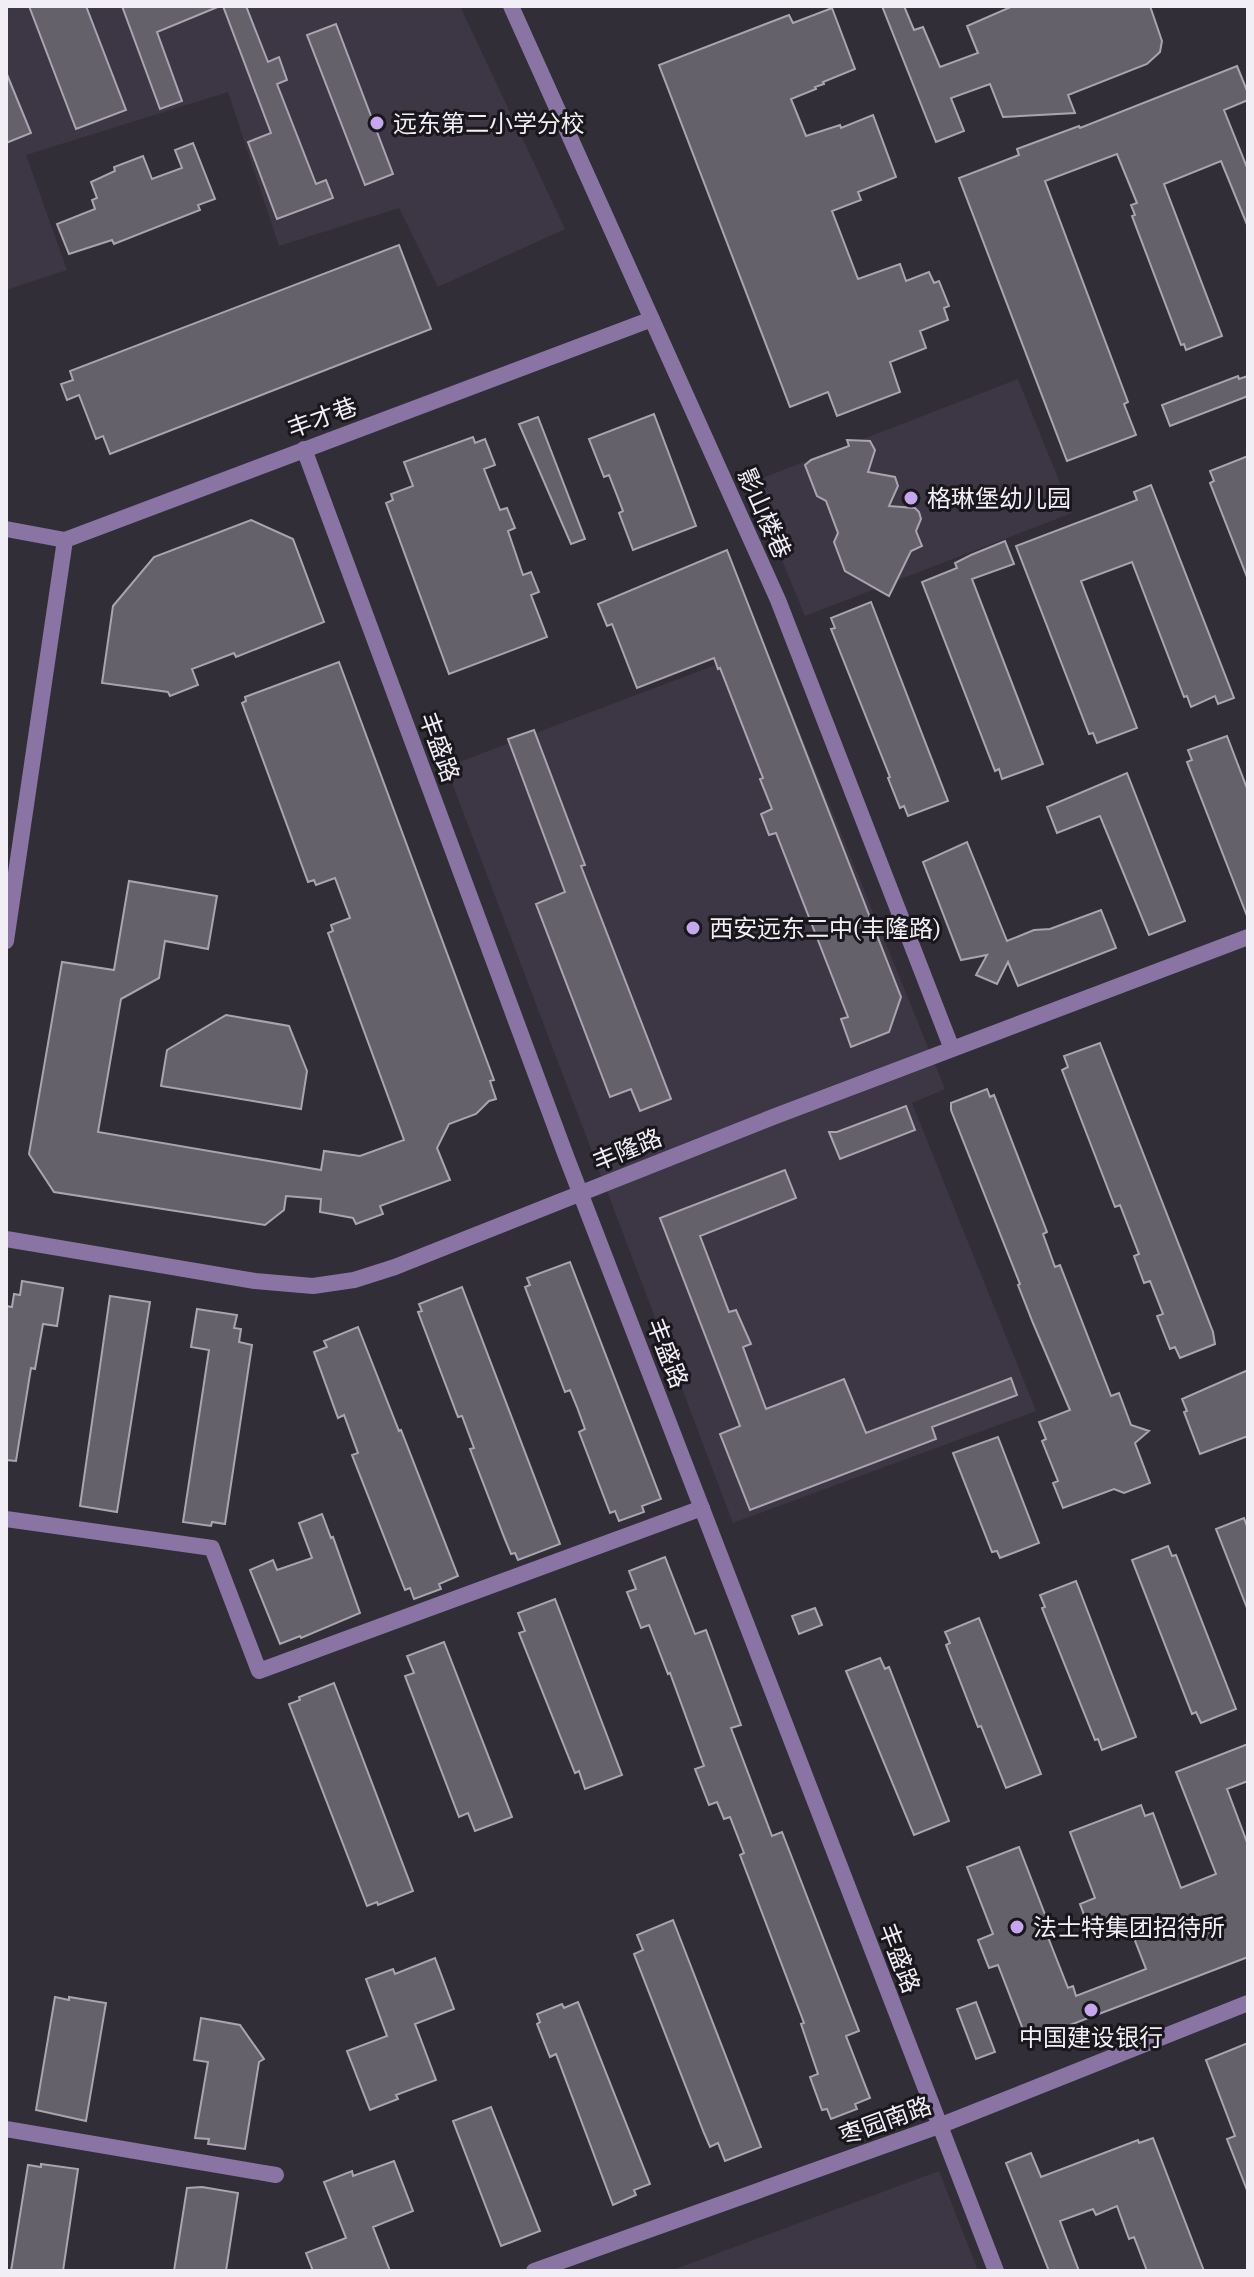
<svg xmlns="http://www.w3.org/2000/svg" width="1254" height="2277" font-family="'IBM Plex Serif','Noto Sans SC',serif">
<rect width="100%" height="100%" fill="#322e37"/>
<path fill="#3d3645" d="M6,6H460L565,229L438,287L399,208L279,246L228,92L26,155L67,270L6,290Z
M1018,379L1072,513L805,616L750,483Z
M765,646L945,1089L912,1103L1036,1411L733,1523L446,767Z
M939,2171L978,2271H670Z"/>
<path fill="#65616b" stroke="#a9a4b0" stroke-width="2" d="M29,6H86L126,110L76,129Z
M122,6H220L157,32L182,101L160,109Z
M223,6H246L268,62L279,57L287,80L277,84L316,184L326,180L333,198L277,219L248,142L271,133Z
M882,6H904L914,30L923,27L940,67L978,53L967,26L1013,6H1150L1162,41L1160,52L1147,64L1068,95L1075,113L1003,117L990,84L951,98L964,131L936,142Z
M832,8L855,69L823,82L824,84L815,87L816,89L791,99L806,136L840,125L841,128L873,115L896,177L858,192L861,200L832,211L858,279L900,264L906,281L929,272L934,283L939,281L949,306L944,308L948,320L920,331L926,348L890,362L900,392L837,416L828,392L790,407L659,65L789,15L793,23Z
M336,24L393,174L365,185L307,35Z
M1237,66L1248,93V100L1224,110L1248,170V227L1221,161L1164,184L1222,336L1186,350L1184,344L1181,345L1132,216L1135,215L1131,205L1137,203L1117,154L1045,181L1128,402L1124,404L1136,435L1067,461L959,178L1019,155L1017,149L1079,126L1080,128Z
M6,72L31,133L6,143Z
M193,143L215,199L198,205L200,210L114,244L112,240L69,254L57,224L95,209L92,200L97,198L91,182L115,171L114,167L143,156L152,179L182,168L175,150Z
M399,245L431,329L110,454L103,436L96,439L79,395L67,400L61,384L73,380L70,371Z
M1238,376L1239,379L1248,376V396L1170,426L1162,405Z
M654,414L696,526L633,550L619,513L623,511L609,475L604,477L589,439Z
M538,417L585,539L571,544L519,424Z
M473,437L475,443L485,439L495,465L484,469L500,510L507,508L515,528L508,531L523,575L531,572L539,592L531,595L547,637L449,674L386,503L393,500L391,494L413,486L404,462Z
M847,440L870,441L875,450L868,472L895,477L898,486L889,506L915,508L919,512L921,519L916,531L922,546L911,551L889,596L845,571L834,542L838,533L826,501L817,496L805,465L811,460L849,446Z
M1248,456V577H1247L1210,483L1214,481L1210,471Z
M1151,485L1234,698L1218,704L1215,696L1191,707L1187,696L1184,697L1132,562L1081,581L1137,728L1097,743L1093,733L1089,734L1016,546L1137,500L1134,492Z
M251,520L293,539L324,622L236,657L234,653L192,669L198,685L170,696L168,692L102,683L113,606L154,557Z
M1005,541L1014,564L972,579L1043,764L1002,779L999,769L995,771L922,582L957,568L955,563L971,555Z
M727,550L901,997L889,1032L851,1047L841,1019L848,1017L776,833L769,835L761,814L772,809L760,779L763,778L720,668L718,669L714,658L637,688L612,624L607,626L598,604Z
M871,602L948,801L908,816L904,806L900,808L888,778L890,777L831,629L835,628L831,618Z
M339,662L494,1080L490,1081L496,1099L489,1101L476,1114L449,1124L437,1148L450,1180L380,1206L383,1214L356,1224L353,1218L320,1212L321,1199L286,1196L284,1210L265,1225L54,1192L29,1154L62,962L114,970L129,881L217,896L208,949L165,941L159,978L121,999L98,1132L321,1170L324,1151L360,1156L404,1140L328,933L333,931L331,925L350,918L335,878L316,885L314,880L308,882L242,703L246,701L245,697Z
M534,730L585,865L581,866L671,1099L640,1111L631,1089L610,1097L536,904L565,892L508,739Z
M1227,736L1248,791L1247,916L1187,762L1192,760L1188,750Z
M1127,773L1185,921L1149,935L1100,816L1057,833L1047,807Z
M967,842L1007,941L1034,930L1050,929L1101,910L1116,948L1018,986L1008,962L997,984L976,975L987,955L961,960L923,862Z
M226,1015L289,1026L307,1071L301,1109L161,1086L167,1050Z
M1100,1043L1213,1332L1215,1344L1180,1358L1175,1347L1170,1349L1157,1316L1163,1314L1150,1281L1144,1283L1134,1256L1139,1254L1120,1205L1115,1207L1062,1070L1068,1067L1064,1056Z
M987,1089L990,1097L994,1095L1047,1232L1043,1234L1055,1267L1060,1265L1111,1396L1119,1393L1131,1425L1149,1431L1135,1443L1150,1483L1124,1493L1114,1489L1063,1508L1053,1483L1058,1481L1042,1441L1046,1439L1039,1422L1070,1410L1033,1323L1018,1285L1020,1284L951,1110V1103Z
M906,1106L915,1130L840,1159L829,1132H837Z
M785,1170L796,1198L700,1236L729,1312L736,1310L751,1344L743,1347L766,1409L844,1379L866,1433L1011,1378L1017,1395L932,1427L936,1439L750,1510L720,1434L740,1426L660,1218Z
M570,1262L661,1499L642,1506L644,1512L619,1521L615,1511L610,1513L579,1432L585,1429L577,1407L570,1390L565,1392L525,1287L530,1285L527,1278Z
M22,1281L63,1288L57,1326L43,1324L35,1369L31,1368L16,1461L6,1460V1306L12,1307L14,1294L20,1295Z
M462,1287L560,1544L518,1560L515,1553L511,1554L504,1537L470,1449L474,1448L462,1416L458,1417L418,1312L422,1311L419,1304Z
M110,1296L150,1302L117,1512L80,1506Z
M197,1309L237,1315L234,1328L241,1329L239,1342L252,1345L225,1524L212,1522L211,1526L183,1522L209,1350L191,1347Z
M358,1327L399,1431L401,1430L458,1576L439,1584L441,1589L414,1599L410,1588L405,1590L352,1455L358,1453L344,1415L338,1418L314,1352L327,1347L324,1341Z
M1248,1370V1436L1200,1454L1184,1412L1187,1411L1182,1399Z
M998,1437L1039,1543L1000,1558L997,1551L992,1552L953,1453Z
M322,1514L331,1538L333,1537L360,1613L301,1638L300,1636L280,1644L250,1570L273,1560L277,1570L312,1558L299,1523Z
M1244,1518L1248,1529L1247,1608L1216,1529Z
M1168,1546L1172,1556L1176,1555L1236,1709L1201,1723L1196,1712L1192,1714L1132,1560Z
M665,1557L695,1634L706,1630L741,1725L731,1728L772,1836L782,1832L859,2031L846,2036L870,2098L855,2104L857,2109L831,2119L827,2109L822,2110L810,2077L818,2074L801,2024L804,2023L740,1855L744,1853L730,1817L724,1819L717,1802L709,1805L695,1769L704,1766L670,1673L668,1674L649,1625L641,1628L627,1592L636,1589L629,1571Z
M1076,1581L1136,1737L1102,1750L1098,1739L1095,1740L1042,1608L1045,1607L1040,1595Z
M555,1599L622,1775L585,1789L579,1771L575,1773L519,1633L525,1631L518,1613Z
M815,1608L822,1625L799,1634L792,1616Z
M979,1618L1041,1774L1006,1788L981,1726L978,1727L946,1645L950,1643L945,1632Z
M444,1642L512,1817L475,1831L468,1813L459,1817L405,1676L414,1673L407,1656Z
M880,1658L885,1669L889,1667L949,1821L914,1835L846,1671Z
M334,1683L413,1891L378,1905L377,1902L367,1906L289,1704L300,1700L299,1697Z
M1248,1744V1781L1227,1789L1248,1845V1957L1036,2038L1030,2037L1024,2032L998,1965L989,1968L978,1940L993,1934L967,1867L1019,1847L1049,1925L1044,1927L1068,1988L1073,1986L1076,1996L1146,1969L1130,1928L1106,1938L1099,1918L1087,1923L1080,1904L1095,1898L1070,1832L1141,1805L1145,1816L1153,1813L1181,1888L1216,1874L1176,1772Z
M673,1920L761,2147L725,2161L718,2143L710,2147L704,2133L634,1954L643,1950L637,1935Z
M435,1958L454,2009L415,2024L436,2080L396,2095L398,2099L370,2110L347,2051L387,2036L366,1979L393,1969L395,1974Z
M55,1997L69,2000V1997L106,2003L86,2121L36,2110Z
M578,2002L650,2184L634,2190L636,2195L613,2205L556,2054L550,2057L537,2024L540,2022L537,2014L562,2004L564,2008Z
M976,2002L995,2052L976,2059L957,2009Z
M201,2018L240,2025L264,2059L259,2062L245,2149L208,2144L209,2139L195,2138L208,2062L194,2060Z
M1248,2043V2190H1247L1227,2139L1235,2136L1206,2060Z
M491,2107L540,2231L501,2246L453,2121Z
M1153,2138L1204,2271H1147L1134,2237L1129,2239L1117,2206L1096,2215L1093,2209L1060,2221L1079,2271H1049L1006,2163L1031,2153L1041,2177L1138,2140L1139,2143Z
M394,2161L413,2211L373,2227L390,2271H313L306,2253L346,2238L324,2182L352,2171L353,2176Z
M41,2164L78,2169L63,2271H11L28,2165L41,2167Z
M202,2187L238,2193L226,2271H174L187,2188Z"/>
<g fill="none" stroke-linecap="round" stroke-linejoin="round">
<path stroke="#8974a4" stroke-width="16" d="M6,1519L212,1548L259,1671L702,1508
M6,2129L276,2175"/>
<path stroke="#8974a4" stroke-width="16" d="M511,6L778,600L952,1049
M304,449L566,1156L996,2271
M6,529L65,540L652,319
M6,941L65,540
M6,1239L255,1281L313,1286L354,1280L395,1267L773,1117L1248,937
M534,2271L939,2126L1248,2003"/>
</g>
<g fill="#c7a6f0" stroke="#19171b" stroke-width="3">
<circle cx="377" cy="123" r="8"/>
<circle cx="911" cy="498" r="8"/>
<circle cx="693" cy="928" r="8"/>
<circle cx="1017" cy="1927" r="8"/>
<circle cx="1091" cy="2010" r="8"/>
</g>
<g text-anchor="middle" dominant-baseline="central" stroke-width="6" stroke-linejoin="round" paint-order="stroke">
<g font-size="24" fill="#f1eff5" stroke="#19171b" text-anchor="start">
<text x="393" y="123">远东第二小学分校</text>
<text x="927" y="498">格琳堡幼儿园</text>
<text x="709" y="928">西安远东二中(丰隆路)</text>
<text x="1033" y="1927">法士特集团招待所</text>
<text x="1091" y="2037" text-anchor="middle">中国建设银行</text>
</g>
<g font-size="24" fill="#f1eff5" stroke="#19171b">
<text transform="translate(322 417) rotate(-20)">丰才巷</text>
<text transform="translate(765 513) rotate(66)">影山楼巷</text>
<text transform="translate(440 747) rotate(70)">丰盛路</text>
<text transform="translate(627 1149) rotate(-22)">丰隆路</text>
<text transform="translate(668 1353) rotate(69)">丰盛路</text>
<text transform="translate(900 1958) rotate(69)">丰盛路</text>
<text transform="translate(885 2120) rotate(-20)">枣园南路</text>
</g>
</g>
<rect width="1254" height="2277" fill="none" stroke="#f1eff5" stroke-width="16"/>
</svg>
